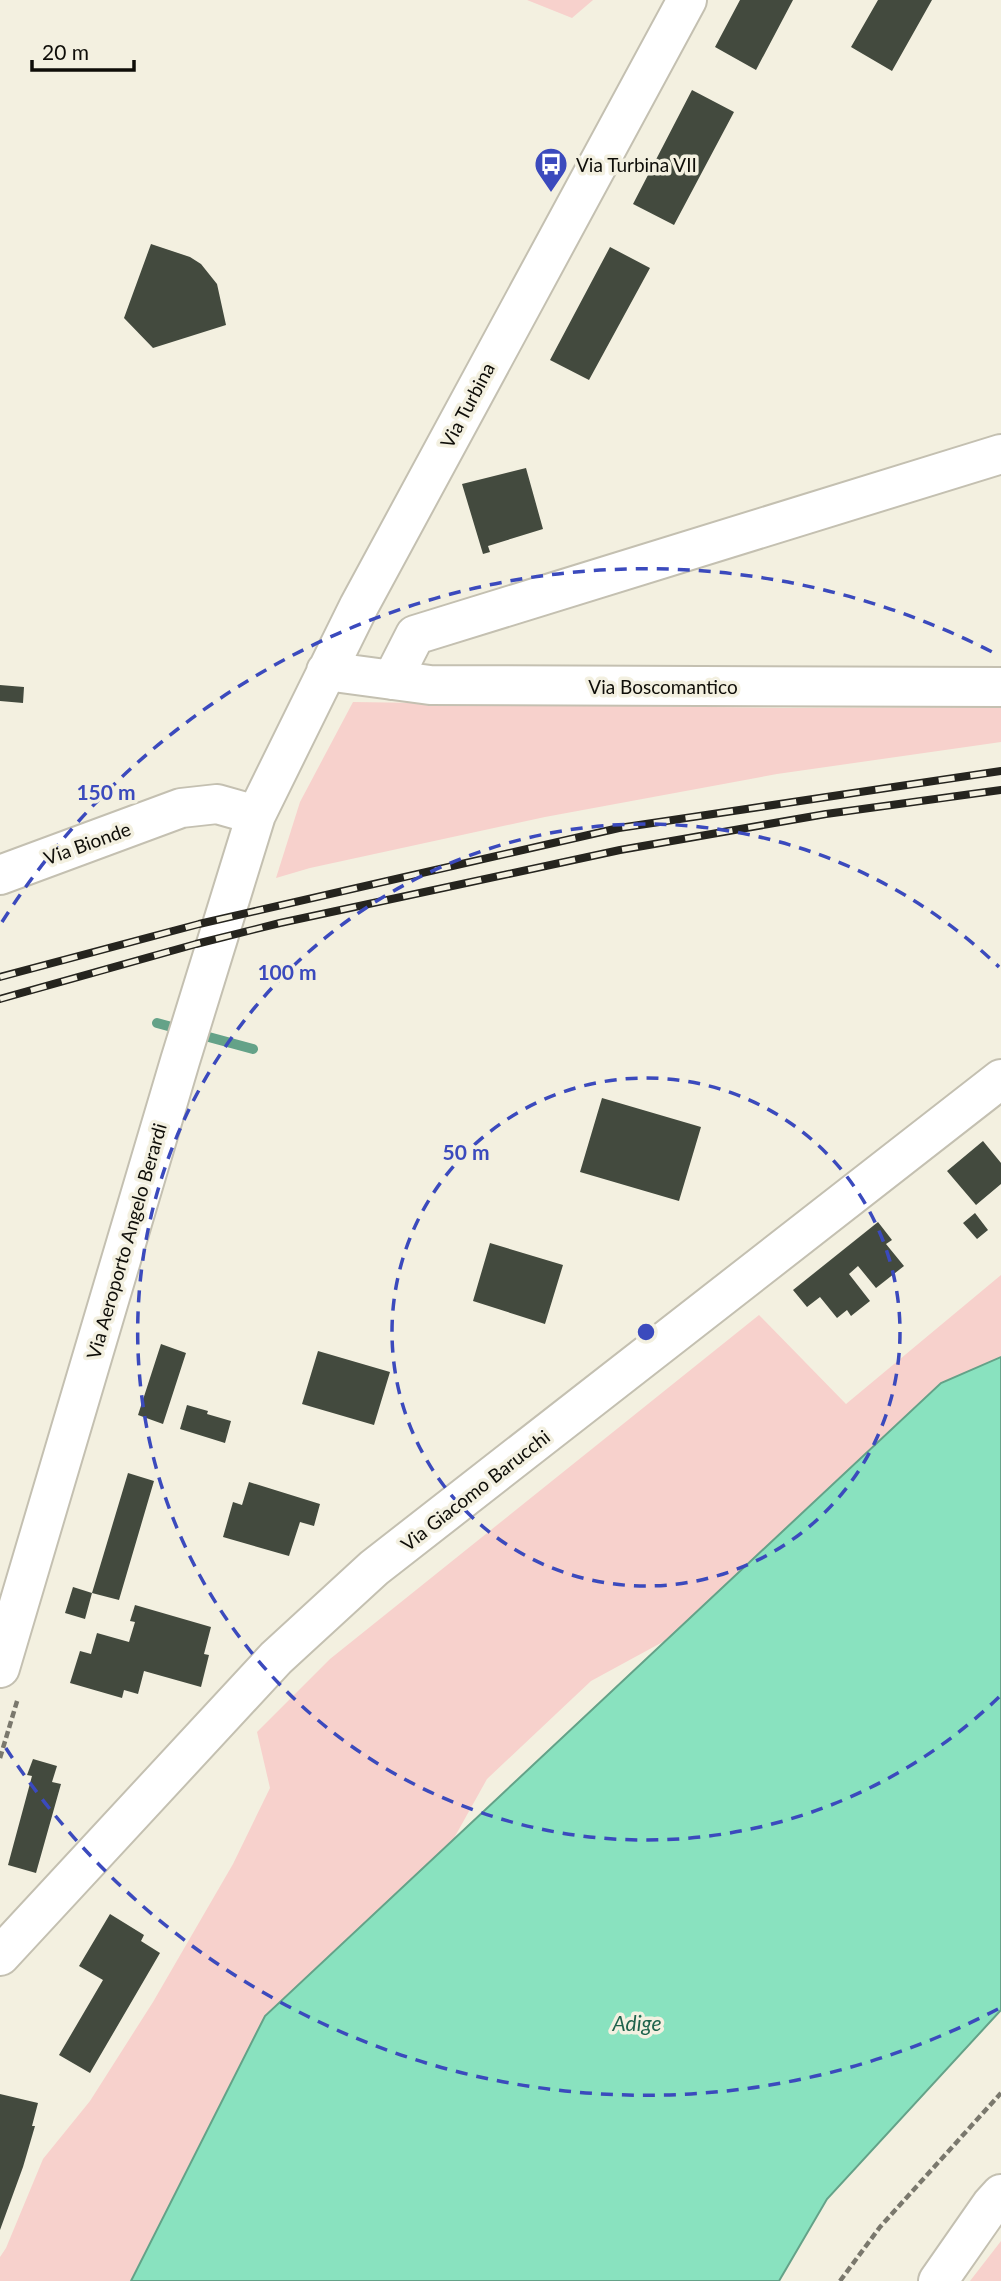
<svg xmlns="http://www.w3.org/2000/svg" width="1001" height="2281" font-family="Lato,sans-serif">
<rect width="100%" height="100%" fill="#f3f0e0"/>
<path fill="#f7d1cc" d="M527,0H593L572,18Z
M353,702L785,708L1001,707V742L777,774L545,817L310,868L276,878L300,802Z
M1001,1275V1393L749,1595L591,1681L487,1779L439,1865L134,2281H0V2257L6,2248L43,2159L90,2101L153,2002L233,1864L270,1788L257,1732L330,1659L759,1315L846,1404Z
M1001,2241V2281H970Z"/>
<path fill="#89e2bf" stroke="#64a288" stroke-width="2" d="M1001,1357V2010L827,2199L779,2281H131L265,2016L941,1383Z"/>
<g fill="none" stroke-linecap="round" stroke-linejoin="round">
<path stroke="#64a288" stroke-width="10" d="M157,1023L253,1049"/>
</g>
<path fill="#434a3e" d="M740,0H793L756,70L715,47Z
M878,0H932L892,71L851,47Z
M692,90L734,112L674,225L633,204Z
M151,244L190,257L201,264L217,284L226,325L153,348L124,318Z
M610,247L650,268L589,380L550,360Z
M526,468L543,529L488,546L490,552L483,554L462,484Z
M0,685L24,687L23,703L0,701Z
M602,1098L701,1127L679,1201L580,1172Z
M983,1141L1001,1163V1184L976,1205L947,1171Z
M975,1213L988,1230L977,1239L963,1223Z
M878,1222L892,1240L886,1244L904,1266L876,1288L858,1266L849,1274L870,1301L851,1316L847,1310L837,1318L820,1297L807,1307L793,1290Z
M490,1243L563,1265L545,1324L473,1301Z
M161,1344L186,1353L163,1424L138,1415Z
M318,1351L390,1372L374,1425L302,1404Z
M187,1405L208,1411L207,1414L231,1421L225,1443L180,1429Z
M128,1473L154,1481L119,1600L92,1593Z
M249,1482L320,1504L314,1526L300,1522L289,1556L223,1537L233,1502L242,1505Z
M73,1587L92,1593L85,1619L65,1613Z
M135,1605L211,1627L204,1654L209,1655L201,1687L144,1671L138,1694L124,1690L122,1698L70,1683L80,1651L91,1654L97,1633L129,1642L135,1622L130,1621Z
M33,1759L57,1766L52,1782L61,1784L36,1873L8,1865L32,1776L27,1775Z
M110,1914L144,1935L141,1941L160,1953L90,2073L59,2055L103,1980L79,1966Z
M0,2094L38,2103L32,2126H35L23,2167L0,2230Z"/>
<g fill="none" stroke-linecap="round" stroke-linejoin="round">
<defs>
<path id="minor" d="M326,671L430,685L1001,687
M392,680L415,635L1001,454
M0,875L181,808L217,804L256,815
M0,1668L180,1061L256,815L359,606L687,0
M0,1956L276,1658L374,1568L1001,1079
M938,2281L991,2205L1001,2194"/>
</defs>
<use href="#minor" stroke="#c4c0b1" stroke-width="42"/>
<path stroke="#7a786d" stroke-width="4.5" stroke-dasharray="7 3.5" stroke-linecap="butt" d="M0,1758L18,1698
M840,2281L880,2227L1001,2093"/>
<use href="#minor" stroke="#fff" stroke-width="38"/>
<defs>
<path id="rail" d="M0,977L199,924L619,828L1001,771
M0,999L196,944L280,923L620,850L826,814L1001,790"/>
</defs>
<use href="#rail" stroke="#25241e" stroke-width="8"/>
<use href="#rail" stroke="#f3f0e0" stroke-width="5" stroke-dasharray="16" stroke-linecap="butt"/>
</g>
<g fill="none" stroke="#3b4abd" stroke-width="3.5" stroke-dasharray="12 9">
<circle cx="646" cy="1332" r="254"/>
<path d="M999 1697A508 508 0 1 1 999 967"/>
<path d="M998 2009A763 763 0 0 1 2 1742M2 922A763 763 0 0 1 998 655"/>
</g>
<defs>
<symbol id="bus-pin" viewBox="-11 -11 22 30"><path d="M0 17L-7.5 6A9.5 9.5 0 1 1 7.5 6Z" fill="#3b4abd" stroke="#f3f0e0"/><path d="M-5-6H5V4H4V6H2V4H-2V6H-4V4H-5ZM-3.5-4V0h7V-4ZM-3.5 1.2v1.5H-2V1.2ZM2 1.2v1.5H3.5V1.2Z" fill="#fff"/></symbol>
</defs>
<g fill-rule="evenodd">
<use href="#bus-pin" x="532" y="145" width="38" height="52"/>
</g>
<g text-anchor="middle" dominant-baseline="central" stroke-width="7" stroke-linejoin="round" paint-order="stroke">
<g font-size="19" fill="#0e0d08" stroke="#f3f0e0" text-anchor="start">
<text x="576" y="164">Via Turbina VII</text>
</g>
<g font-size="19" fill="#0e0d08" stroke="#f3f0e0">
<text transform="translate(467 405) rotate(-62)">Via Turbina</text>
<text x="663" y="686">Via Boscomantico</text>
<text transform="translate(87 843) rotate(-20)">Via Bionde</text>
<text transform="translate(126 1241) rotate(-74)">Via Aeroporto Angelo Berardi</text>
<text transform="translate(475 1490) rotate(-38)">Via Giacomo Barucchi</text>
</g>
<g font-size="21" font-style="italic" fill="#1f634c" stroke="#f3f0e0">
<text x="637" y="2022">Adige</text>
</g>
</g>
<circle cx="646" cy="1332" r="10" fill="#3b4abd" stroke="#f3f0e0" stroke-width="3.5"/>
<g font-size="21" text-anchor="middle" font-weight="bold" fill="#3b4abd" stroke="#f3f0e0" stroke-width="7" stroke-linejoin="round" paint-order="stroke">
<text x="106" y="800">150 m</text>
<text x="287" y="980">100 m</text>
<text x="466" y="1160">50 m</text>
</g>
<path d="M32 60v10h102v-10" fill="none" stroke="#0e0d08" stroke-width="3.5"/>
<text x="42" y="60" font-size="21" fill="#0e0d08" stroke="#f3f0e0" stroke-width="5" paint-order="stroke">20 m</text>
</svg>
